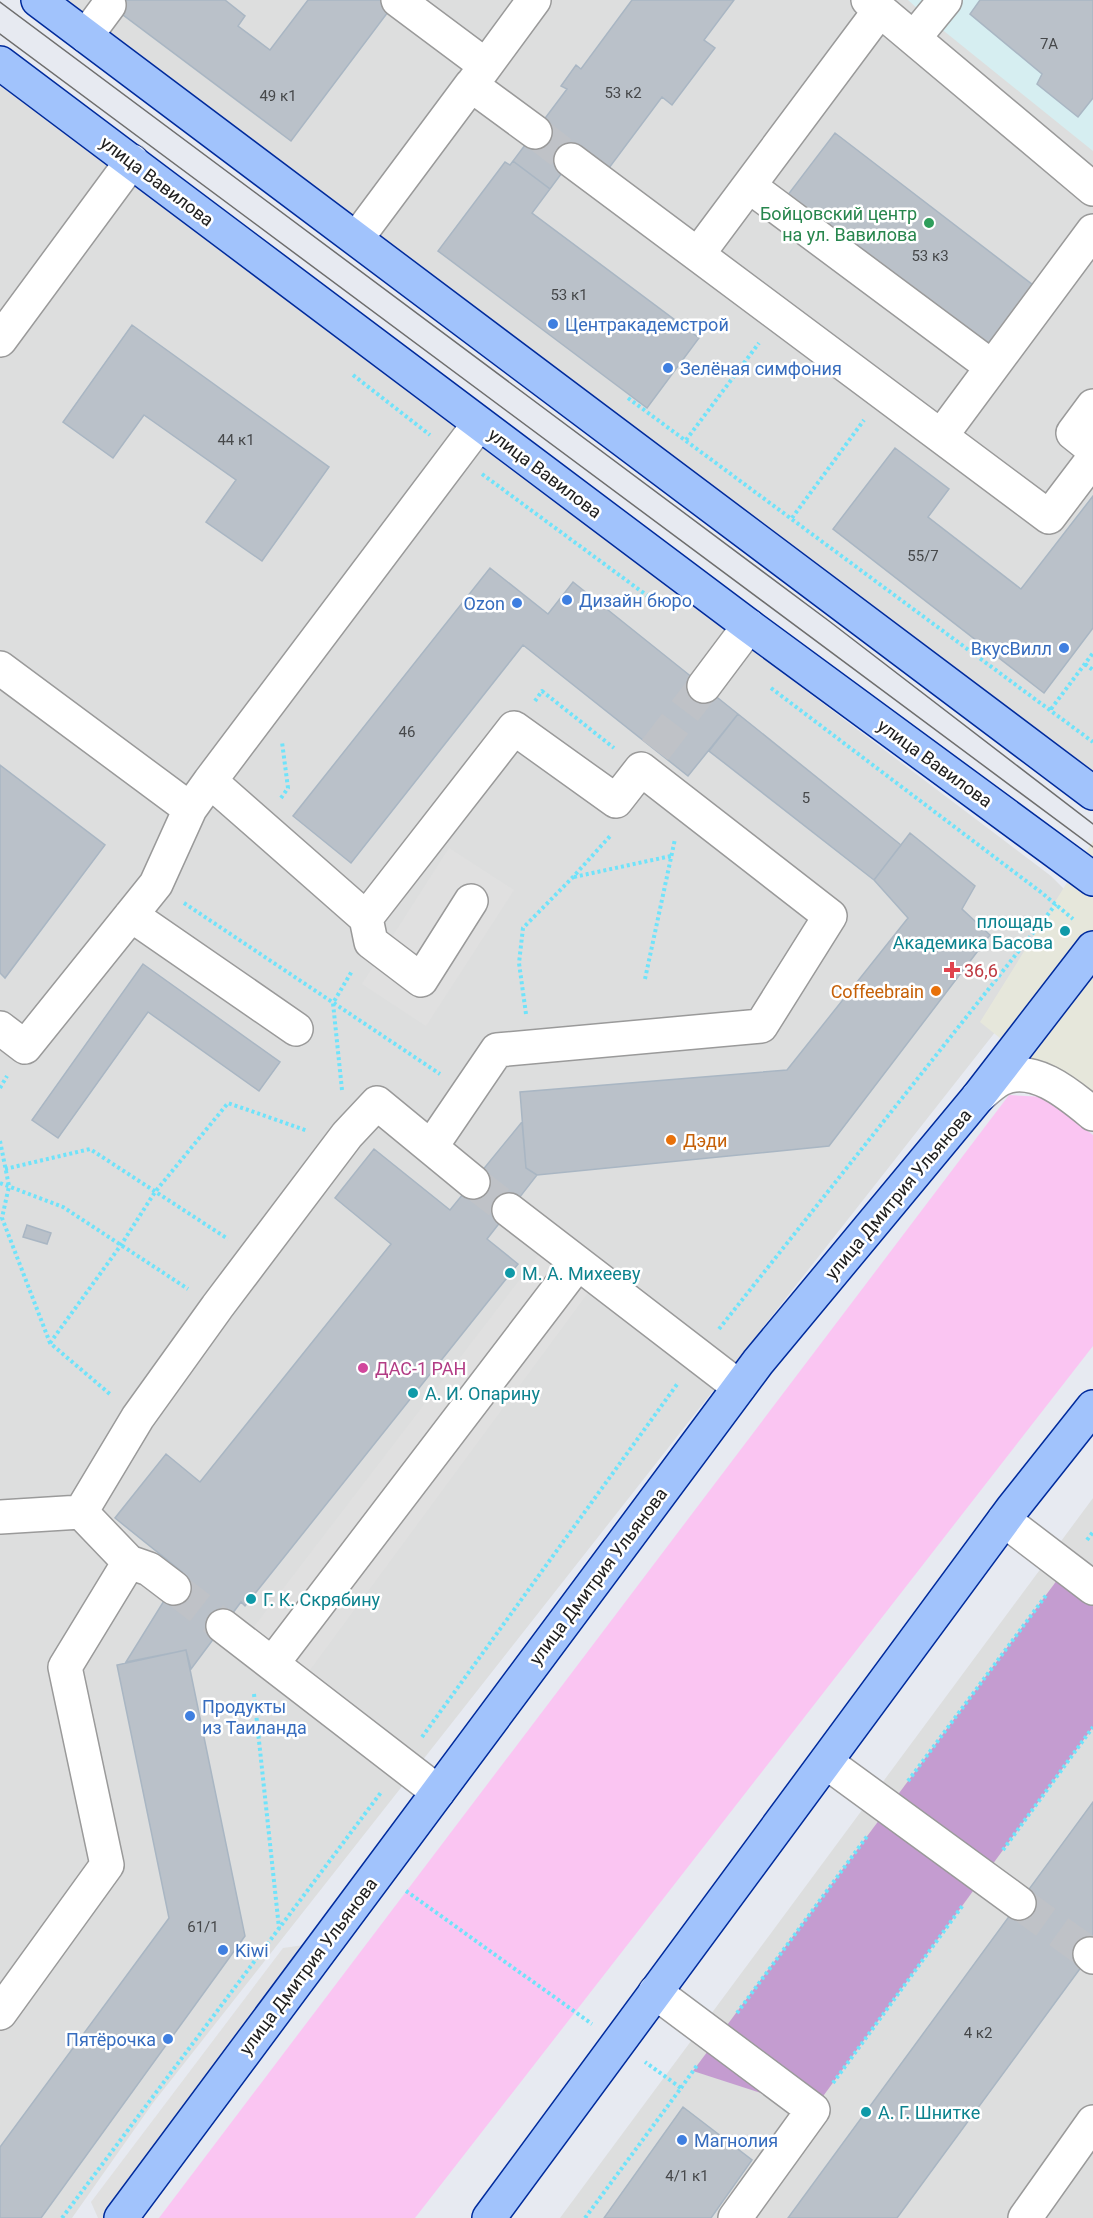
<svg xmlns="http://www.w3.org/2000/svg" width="1093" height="2218" font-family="Roboto,sans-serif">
<rect width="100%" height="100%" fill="#e7eaf1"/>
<path fill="#dddede" d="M62,0H1093V770L1091,769Z
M0,81L1051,876L1069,894L1066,942L153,2103L72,2218H0Z
M1093,1498V2218H560Z"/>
<path fill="#d6eef1" d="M908,0H1093V151L929,19Z"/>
<path fill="#c49cd0" d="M1066,1568L1093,1588V1727L813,2110L693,2071Z"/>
<path fill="#fac5f2" d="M1009,1095L1045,1097L1093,1135V1346L415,2218H159Z"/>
<path fill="#e0e0e0" d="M449,848L514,890L426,1026L362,984Z
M544,1248L593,1286L304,1678L250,1632Z
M311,1944L109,2218H98L91,2202L283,1948Z"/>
<path fill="#e6e7db" d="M1093,841V1113L980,1022Z"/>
<path fill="#bac1c9" stroke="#a9b6c3" stroke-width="1.5" d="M103,0H225L245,16L238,26L270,50L308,0H397L291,141Z
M632,0H734L704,40L715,48L672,105L662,97L606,172L578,151L550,189L513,161L567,89L561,86L576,65L581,69Z
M980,0H1093V98L1078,117L1037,84L1042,74L970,14Z
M835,133L1033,285L986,347L787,196Z
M513,161L550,189L532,213L699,338L647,408L438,251L505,162L510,165Z
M132,325L329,467L262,561L206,522L236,480L144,415L113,458L63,422Z
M895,448L949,489L928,517L1021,589L1093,496V628L1044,693L833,529Z
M490,568L548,614L573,582L738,714L688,776L523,645L351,863L293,816Z
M738,714L901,845L874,880L709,751Z
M0,765L105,845L5,978L0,973Z
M910,833L975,886L962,909L990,935L829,1146L537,1175L526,1168L520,1092L787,1070L908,918L874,880Z
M143,964L280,1062L259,1091L148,1012L58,1138L32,1120Z
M522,1122L526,1168L537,1175L487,1239L518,1264L245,1606L241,1602L191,1669L186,1650L126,1662L182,1572L115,1518L166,1454L200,1482L391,1244L335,1198L374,1149L450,1210Z
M27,1225L51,1233L47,1244L23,1237Z
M186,1650L245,1936L41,2218H0V2147L169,1918L117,1665Z
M1093,1802V1951L897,2218H788Z
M683,2107L752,2160L711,2218H604Z"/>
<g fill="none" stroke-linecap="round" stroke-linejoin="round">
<path stroke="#bfc2c7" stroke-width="33" stroke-dasharray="33 16" stroke-linecap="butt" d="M535,132L571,160
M655,750L704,686
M473,1182L509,1210
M174,1588L223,1626
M1019,1903L1090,1954"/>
<defs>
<path id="minor" d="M398,0L485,65
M868,0L1093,189
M86,36L109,5
M914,38L945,0
M473,83L534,0
M571,160L1049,517L1093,459
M749,186L992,367
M357,238L471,85L535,132
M698,254L880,10
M0,340L132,161
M1093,406L1073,433L1093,449
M941,436L1093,231
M0,668L190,809
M704,686L749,626
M210,781L479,424
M131,915L296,1029
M366,918L371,942L421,980L471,901
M0,1028L25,1047L156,884L190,809L210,781L366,918L514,728L616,801L641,769L830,916L761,1026L497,1050L431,1147
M978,1097C985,1091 993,1083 1001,1079C1033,1063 1070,1095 1093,1114
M509,1210L739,1387
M0,1517L81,1512
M1004,1520L1093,1588
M129,1562L81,1512L138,1417L217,1307L347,1135L377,1103L473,1182
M223,1626L438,1792
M272,1664L578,1263
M826,1762L1019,1903
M1090,1954L1093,1957
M655,1992L813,2110L735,2218
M0,2013L107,1865L65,1667L129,1562L149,1569L174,1588
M1025,2218L1093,2122"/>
<path id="major" d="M38,0L1093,793
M0,63L749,626L1093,879
M121,2218L758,1362L978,1097L1093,948
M489,2218L1012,1509L1093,1407"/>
</defs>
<use href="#minor" stroke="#9a9a9a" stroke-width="36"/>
<use href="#major" stroke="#002b9c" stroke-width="36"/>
<path stroke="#6fe3fa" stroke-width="4" stroke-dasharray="3 3" stroke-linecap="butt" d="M353,375L430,435
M628,398L1093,742
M686,440L759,343
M482,474L664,608
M792,518L864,420
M1085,664L1093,670
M771,688L1042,893L1073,919
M535,701L542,691L614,748
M1051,709L1093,653
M281,798L288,788L282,742
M574,877L671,856
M184,903L440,1074
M645,979L675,839
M526,1014L519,963L523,928L573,877L611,835
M0,1088L7,1076
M342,1090L333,1003L352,971
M0,1141L9,1186L2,1218L50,1343L111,1395
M5,1169L90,1149L228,1239
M0,1183L63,1207L188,1289
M719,1329L1056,904
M50,1343L121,1245L155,1192L228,1103L308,1131
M1087,1540L1093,1532
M254,1694L279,1928
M422,1737L678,1383
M908,1781L1047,1594
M1003,1850L1093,1727
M406,1891L592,2024
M737,2013L868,1835
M833,2083L963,1905
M681,2088L698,2064
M62,2218L382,1791
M585,2218L681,2088L645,2062"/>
<use href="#minor" stroke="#fff" stroke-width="33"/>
<use href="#major" stroke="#a1c3fc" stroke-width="33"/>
<path stroke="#6e6e6e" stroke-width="1.5" d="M0,2L829,621L1093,824
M0,34L1093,847"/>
</g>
<circle fill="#2e9e5b" stroke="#fff" stroke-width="2" cx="929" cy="223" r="6"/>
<g fill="#3f7fe0" stroke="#fff" stroke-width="2">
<circle cx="553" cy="324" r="6"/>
<circle cx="668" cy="368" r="6"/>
<circle cx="567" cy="600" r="6"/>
<circle cx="517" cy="603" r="6"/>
<circle cx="1064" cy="648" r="6"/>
<circle cx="190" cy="1716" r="6"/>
<circle cx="223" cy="1950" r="6"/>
<circle cx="168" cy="2039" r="6"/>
<circle cx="682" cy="2140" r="6"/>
</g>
<g fill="#0f9aa8" stroke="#fff" stroke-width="2">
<circle cx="1065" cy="931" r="6"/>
<circle cx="510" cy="1273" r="6"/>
<circle cx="413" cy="1393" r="6"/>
<circle cx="251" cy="1599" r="6"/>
<circle cx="866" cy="2112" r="6"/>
</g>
<path fill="#e0444e" stroke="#fff" stroke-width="2" d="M949 961h6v6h6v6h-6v6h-6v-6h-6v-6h6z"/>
<g fill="#e8710a" stroke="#fff" stroke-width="2">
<circle cx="936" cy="991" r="6"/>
<circle cx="671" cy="1140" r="6"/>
</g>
<circle fill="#d1479c" stroke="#fff" stroke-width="2" cx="363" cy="1368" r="6"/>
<g text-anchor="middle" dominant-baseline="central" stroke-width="5" stroke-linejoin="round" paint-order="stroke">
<g font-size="15" fill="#46484a">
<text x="1049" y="44">7А</text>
<text x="623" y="93">53 к2</text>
<text x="278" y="96">49 к1</text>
<text x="930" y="256">53 к3</text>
<text x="569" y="295">53 к1</text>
<text x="236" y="440">44 к1</text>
<text x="923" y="556">55/7</text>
<text x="407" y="732">46</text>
<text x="806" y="798">5</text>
<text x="203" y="1927">61/1</text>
<text x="978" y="2033">4 к2</text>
<text x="687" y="2176">4/1 к1</text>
</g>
<g font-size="18" fill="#202020" stroke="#fff">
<text transform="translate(157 181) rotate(37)">улица Вавилова</text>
<text transform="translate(545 473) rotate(37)">улица Вавилова</text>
<text transform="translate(935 763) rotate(36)">улица Вавилова</text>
<text transform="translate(898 1194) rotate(-50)">улица Дмитрия Ульянова</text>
<text transform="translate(598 1576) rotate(-53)">улица Дмитрия Ульянова</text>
<text transform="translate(308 1966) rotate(-53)">улица Дмитрия Ульянова</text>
</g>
<g font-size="18" fill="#27864d" stroke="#fff" text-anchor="end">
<text x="917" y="213">Бойцовский центр<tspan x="917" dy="21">на ул. Вавилова</tspan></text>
</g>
<g font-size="18" fill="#366cbe" stroke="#fff" text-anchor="start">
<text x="565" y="324">Центракадемстрой</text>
<text x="680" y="368">Зелёная симфония</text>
<text x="579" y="600">Дизайн бюро</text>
<text x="505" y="603" text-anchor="end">Ozon</text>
<text x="1052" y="648" text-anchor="end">ВкусВилл</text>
<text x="202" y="1706">Продукты<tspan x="202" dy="21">из Таиланда</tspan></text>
<text x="235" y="1950">Kiwi</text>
<text x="156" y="2039" text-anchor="end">Пятёрочка</text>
<text x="694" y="2140">Магнолия</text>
</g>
<g font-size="18" fill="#0d838f" stroke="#fff" text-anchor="start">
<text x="1053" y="921" text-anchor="end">площадь<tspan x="1053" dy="21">Академика Басова</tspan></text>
<text x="522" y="1273">М. А. Михееву</text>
<text x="425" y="1393">А. И. Опарину</text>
<text x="263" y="1599">Г. К. Скрябину</text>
<text x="878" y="2112">А. Г. Шнитке</text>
</g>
<g font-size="18" fill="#be3a42" stroke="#fff" text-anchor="start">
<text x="964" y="970">36,6</text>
</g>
<g font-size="18" fill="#c56008" stroke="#fff" text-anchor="end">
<text x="924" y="991">Coffeebrain</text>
<text x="683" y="1140" text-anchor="start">Дэди</text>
</g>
<g font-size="18" fill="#b23c85" stroke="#fff" text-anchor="start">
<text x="375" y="1368">ДАС-1 РАН</text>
</g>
</g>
</svg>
